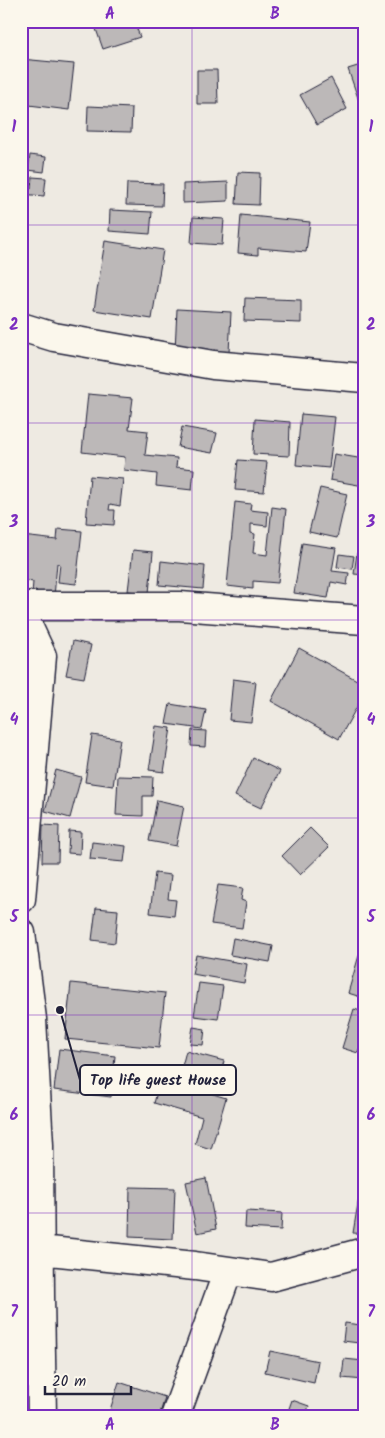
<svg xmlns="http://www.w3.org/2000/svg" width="385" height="1438" font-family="Kalam,sans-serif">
<rect width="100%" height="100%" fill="#eeeae2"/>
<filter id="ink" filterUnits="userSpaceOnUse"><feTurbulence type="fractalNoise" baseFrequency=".02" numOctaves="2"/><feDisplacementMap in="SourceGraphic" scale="10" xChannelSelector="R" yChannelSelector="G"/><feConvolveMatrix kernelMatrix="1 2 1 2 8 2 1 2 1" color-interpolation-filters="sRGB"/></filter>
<g filter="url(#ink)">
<path fill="#bcb8b8" stroke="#22223b" d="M119,21H134L140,37L103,49L96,29Z
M21,59L74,64L69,110L21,104Z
M364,64V100L359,101L348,69Z
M197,70H217L218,104H197Z
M331,78L347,109L317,125L300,95Z
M88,106L132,108L131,132L87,131Z
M30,155L46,157L44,172L28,170Z
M238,172L260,173L259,205L236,204Z
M32,177L46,178L44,196L21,194V189H31Z
M228,182V201L183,203V184Z
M127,183L163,184L162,206L126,205Z
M110,210L152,212L150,234L109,231Z
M241,215L310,222L306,252L258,248V255L238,253Z
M193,217L224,219L222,245L191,243Z
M105,241L163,250L152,319L94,310Z
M245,298L301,300V323L244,321Z
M177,309L231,312L229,353L175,350Z
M88,394L133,398L129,429L148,431L145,455L177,458L176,467L194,469L192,490L156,486L157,474L124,470L125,457L82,452Z
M301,414L335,417L329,468L296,465Z
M255,419L290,422L289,456L253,454Z
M182,427L217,433L212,453L178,447Z
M334,454L364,459V486L330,480Z
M238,460L267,462L264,492L235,490Z
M90,476L123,479L120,506L110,504L109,510H115L114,525L86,523Z
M320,488L347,494L337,538L309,532Z
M235,502L251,504L250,510L268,512L267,526L251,524V533L255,534L253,553L267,555L272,507L286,509L278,583L253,581V589L227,586Z
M58,529L82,531L76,584L58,582L60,564L57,563L54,597L32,594L33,582L21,580L22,536L57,540Z
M302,543L336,548L332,571L349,573L347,585L331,582L328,598L294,593Z
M133,550L153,552L149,593L128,591Z
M357,553L364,554V575L354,574Z
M339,554L354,556L352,569L337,567Z
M161,561L205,566L203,589L159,585Z
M73,641L91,645L84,678L66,675Z
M299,648L364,684V694L339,739L271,701Z
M233,679L256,682L251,722L229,720Z
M170,704L206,710L202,729L166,724Z
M156,726L171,728L164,772L149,770Z
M192,730L206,731L205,747L191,746Z
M92,735L120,739L113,786L85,782Z
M253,758L280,771L261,808L235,796Z
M56,770L81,777L70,818L45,811Z
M118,776L153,777L152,796H143V816L116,815Z
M157,800L184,806L176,846L149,841Z
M43,825L59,826L58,862H42Z
M310,828L329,847L300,875L282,856Z
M69,831L81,832L80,854L68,853Z
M92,842L126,846L124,862L90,859Z
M155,873L171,875L168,899L176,900L174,916L150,913Z
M218,885L243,888L241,900L246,902L242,928L211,924Z
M96,908L118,910L115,943L92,940Z
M233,938L273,946L270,962L230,955Z
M362,945H364V998L348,993Z
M196,955L247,964L244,983L192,974Z
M71,983L165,993L159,1048L65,1039Z
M199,983L223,986L218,1019L194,1016Z
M354,1009L364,1012V1034L358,1053L342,1048Z
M193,1027L205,1029L203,1045L190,1044Z
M59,1049L115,1056L111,1097L54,1090Z
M186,1051L224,1061L219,1080L181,1070Z
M161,1078L226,1098L211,1149L195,1144L202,1117L154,1103Z
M206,1178L216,1229L197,1233L186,1182Z
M130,1187L175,1188L173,1239L129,1237Z
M360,1191H364V1234L353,1233Z
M246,1211L282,1213L281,1230L245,1228Z
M345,1323L361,1325L359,1343L343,1341Z
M270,1351L318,1361L314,1383L265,1372Z
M344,1359L364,1361V1380L342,1378Z
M119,1382L165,1397L159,1417H129L110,1410Z
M292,1400L309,1406L305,1417H286Z"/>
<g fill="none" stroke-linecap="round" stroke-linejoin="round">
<defs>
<path id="minor" d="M21,327L54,337L213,365L364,378
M21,606H180L364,620
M21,611L42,656L21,899
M21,933L32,1019L39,1145L40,1296L42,1417
M40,1250L195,1266L271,1277L364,1252
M175,1417L228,1271"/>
</defs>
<use href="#minor" stroke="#22223b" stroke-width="31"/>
<use href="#minor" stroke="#fbf7ec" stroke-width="28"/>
</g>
</g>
<path fill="none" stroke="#7b2cbf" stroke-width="1" stroke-opacity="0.55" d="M192,21V1417M21,225H364M21,423H364M21,620H364M21,818H364M21,1015H364M21,1213H364"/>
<path fill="none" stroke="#22223b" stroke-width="2" d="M60 1010L80 1080"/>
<circle fill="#22223b" stroke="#fbf7ec" stroke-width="2" cx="60" cy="1010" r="5"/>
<rect fill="#fbf7ec" stroke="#22223b" stroke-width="2" x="80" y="1065" width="156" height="30" rx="5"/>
<g font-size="15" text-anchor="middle" font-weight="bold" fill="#22223b">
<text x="158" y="1085">Top life guest House</text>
</g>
<rect width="385" height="1438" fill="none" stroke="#fbf7ec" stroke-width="55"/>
<path d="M45 1386v8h86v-8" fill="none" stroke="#22223b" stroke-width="2.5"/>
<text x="52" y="1386" font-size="15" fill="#22223b" stroke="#fbf7ec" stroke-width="4" paint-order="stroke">20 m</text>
<rect x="28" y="28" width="330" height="1382" fill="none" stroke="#7b2cbf" stroke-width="2"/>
<g font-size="16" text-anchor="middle" font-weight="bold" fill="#7b2cbf">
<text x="110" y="19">A</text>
<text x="275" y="19">B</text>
<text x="14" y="132">1</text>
<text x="371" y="132">1</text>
<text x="14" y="330">2</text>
<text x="371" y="330">2</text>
<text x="14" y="527">3</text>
<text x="371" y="527">3</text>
<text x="14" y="725">4</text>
<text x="371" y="725">4</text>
<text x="14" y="922">5</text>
<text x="371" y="922">5</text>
<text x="14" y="1120">6</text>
<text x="371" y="1120">6</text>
<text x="14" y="1317">7</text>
<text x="371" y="1317">7</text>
<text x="110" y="1430">A</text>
<text x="275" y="1430">B</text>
</g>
</svg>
